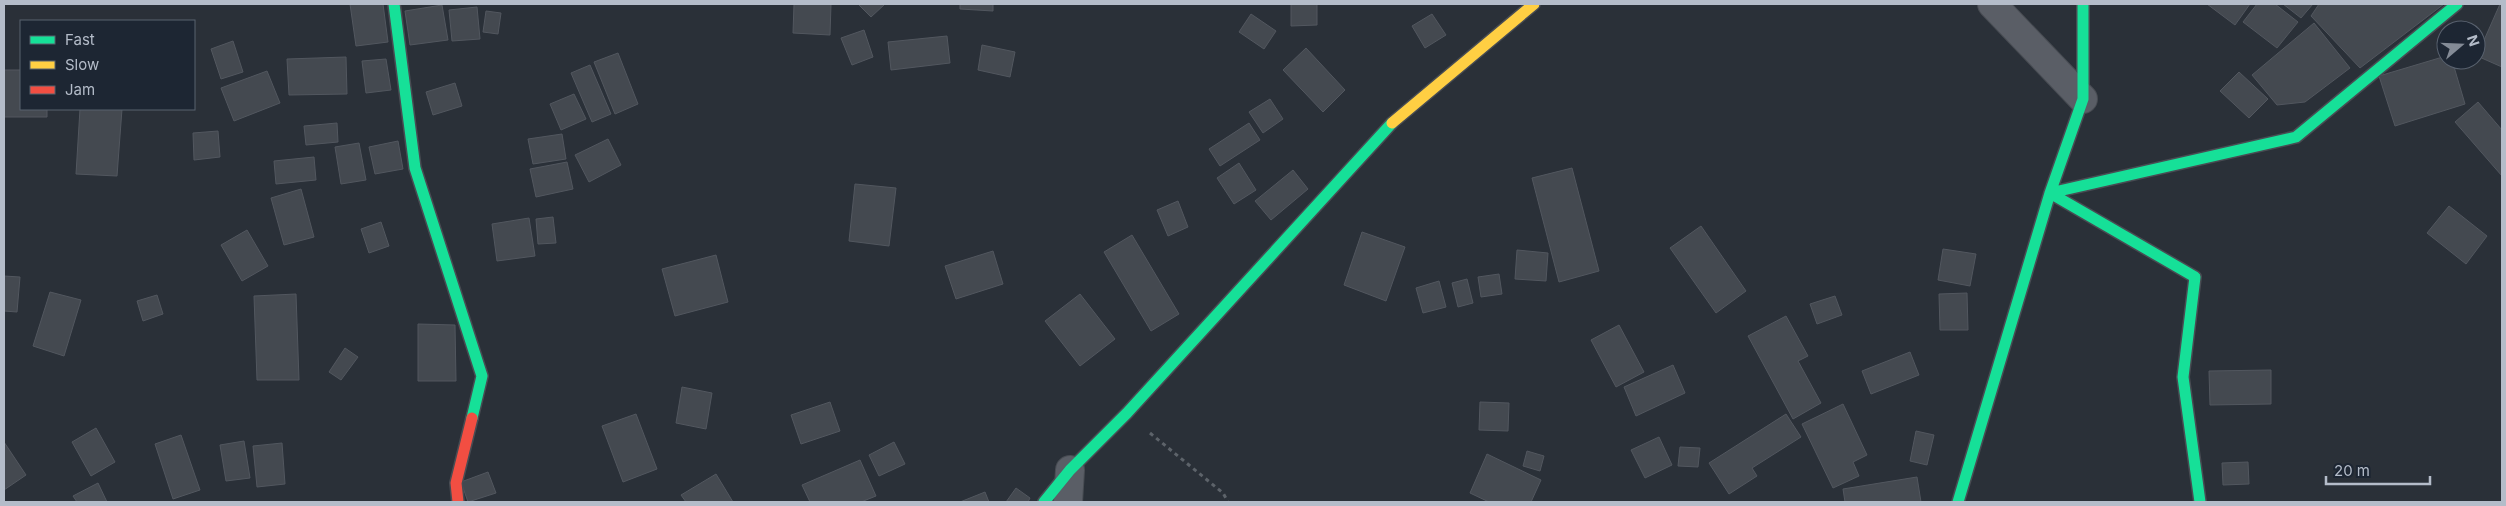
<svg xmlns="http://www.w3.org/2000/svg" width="2506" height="506" font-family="Inter,sans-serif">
<rect width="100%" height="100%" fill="#2a3038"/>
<path fill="#444950" stroke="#52575f" d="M350,4H383L388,42L356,46Z
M794,4H831L830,35L793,33Z
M858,4H885L871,17Z
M960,4H993V11L960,9Z
M1291,4H1317V25L1291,26Z
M2207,4H2250L2235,25Z
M2257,4H2275L2298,22L2277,48L2243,22Z
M2283,4H2313L2301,18Z
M2319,4H2444L2360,68L2311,16Z
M2500,4H2502V67L2477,56Z
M442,5L448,40L410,45L405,11Z
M477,7L480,39L452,41L449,10Z
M486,11L501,13L498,34L483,32Z
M1251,14L1276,31L1264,49L1239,32Z
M1432,14L1446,35L1425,48L1412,26Z
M2314,23L2350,68L2305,102L2277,105L2252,75Z
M864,30L873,57L852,65L841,38Z
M947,36L950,63L891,70L888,42Z
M233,41L243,72L221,79L211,49Z
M982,45L1015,52L1010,77L978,70Z
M1306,48L1345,90L1323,112L1283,70Z
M618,53L638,104L615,114L594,62Z
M2446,56V60H2452L2465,104L2395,126L2379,76Z
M346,57L347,94L289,95L287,59Z
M386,59L391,90L366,93L362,61Z
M590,65L611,114L592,122L571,73Z
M4,70H21V109H47V117H4Z
M267,71L280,103L234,121L221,88Z
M2239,72L2268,99L2249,118L2220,91Z
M455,83L462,106L433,115L426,92Z
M574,94L586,119L561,130L550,104Z
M1270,99L1283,119L1263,133L1249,112Z
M2478,102L2502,130V176L2455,122Z
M80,109H122L117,176L76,174Z
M337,123L338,142L306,145L304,126Z
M1249,123L1260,140L1220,166L1209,149Z
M218,131L220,157L194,160L193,133Z
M562,134L566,159L533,164L528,139Z
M608,139L621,165L589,182L575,155Z
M398,141L403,169L375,174L369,147Z
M359,143L366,180L341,184L335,147Z
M314,157L316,180L276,184L274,161Z
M567,162L573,189L536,197L530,169Z
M1239,163L1256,190L1234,204L1217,178Z
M1572,168L1599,271L1559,282L1532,178Z
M1293,170L1308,189L1271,220L1255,201Z
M855,184L896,188L889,246L849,241Z
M301,189L314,237L284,245L271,198Z
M1178,201L1188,227L1168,236L1157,210Z
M2449,206L2487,236L2466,264L2427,233Z
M553,217L556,243L538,244L536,219Z
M529,218L535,256L497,261L492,224Z
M381,222L389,246L369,253L361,229Z
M1701,226L1746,291L1716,313L1670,248Z
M247,230L268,266L242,281L221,245Z
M1362,232L1405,247L1386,301L1344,285Z
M1132,235L1179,314L1151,331L1104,252Z
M1943,249L1976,254L1970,286L1938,280Z
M1517,250L1548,253L1546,281L1515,279Z
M993,251L1003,284L956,299L945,266Z
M716,255L728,302L675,316L662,269Z
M1499,274L1502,294L1481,297L1478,277Z
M4,276L20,277L17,312L4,311Z
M1467,279L1473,303L1458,307L1452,283Z
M1439,281L1446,307L1423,313L1416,288Z
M50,292L81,300L64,356L33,346Z
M1967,293L1968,330H1940L1939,294Z
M296,294L299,380H257L254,296Z
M1080,294L1115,339L1080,366L1045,321Z
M157,295L163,314L143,321L137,301Z
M1835,296L1842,315L1817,324L1810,304Z
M1786,316L1808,356L1798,361L1821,403L1793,419L1748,336Z
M418,324L455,325L456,381H418Z
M1619,325L1644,372L1616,387L1591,340Z
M345,348L358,357L341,380L329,372Z
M1910,352L1919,375L1871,394L1862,371Z
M1673,365L1685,393L1636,416L1624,387Z
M2271,370V404L2210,405L2209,371Z
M682,387L712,393L706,429L676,423Z
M830,402L840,431L801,444L791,415Z
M1480,402L1509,403L1508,431L1479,430Z
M1843,404L1867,455L1853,462L1859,476L1833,488L1802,424Z
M636,414L657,469L623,482L602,426Z
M1786,414L1801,437L1752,468L1757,476L1729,494L1709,463Z
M96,428L115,462L91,476L72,442Z
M1916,431L1934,435L1927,465L1910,461Z
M181,435L200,490L173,499L155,444Z
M1659,437L1672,465L1645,478L1631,450Z
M244,441L250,478L226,481L220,445Z
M4,442L26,475L4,490Z
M894,442L905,464L879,476L869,455Z
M282,443L285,484L257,487L253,446Z
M1680,447L1700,448L1698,467L1678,466Z
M1527,451L1544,456L1540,471L1523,466Z
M1487,454L1541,480L1531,502H1489L1470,493Z
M860,460L876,496L861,502H810L802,485Z
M2248,462L2249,484L2223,485L2222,463Z
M488,472L496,493L468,502L461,482Z
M716,474L733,502H686L681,495Z
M1917,477L1921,502H1845L1843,489Z
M98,483L107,502H77L73,496Z
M1016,488L1030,498L1028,502H1006Z
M985,492L989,502H960Z"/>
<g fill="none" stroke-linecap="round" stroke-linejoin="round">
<defs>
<path id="street" d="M1992,4L2083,99
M1068,502L1070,470"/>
<path id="fast" d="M394,4L415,168L482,376L472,418
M2050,193L2296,137L2457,4
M2050,193L2195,277L2183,377L2200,502
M1044,502L1070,470L1127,413L1392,123
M1958,502L2050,193L2083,99V4"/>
<path id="slow" d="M1392,123L1534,4"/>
<path id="jam" d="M458,502L456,483L472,418"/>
</defs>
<use href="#street" stroke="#484c53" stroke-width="30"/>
<use href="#fast" stroke="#484c53" stroke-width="14"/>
<use href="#slow" stroke="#484c53" stroke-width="14"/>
<use href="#jam" stroke="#484c53" stroke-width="14"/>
<path stroke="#5d636a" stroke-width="3" stroke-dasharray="4 4" stroke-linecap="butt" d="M1150,433L1223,493L1228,502"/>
<use href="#street" stroke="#5a5e66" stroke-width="28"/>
<use href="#fast" stroke="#16e098" stroke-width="11"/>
<use href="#slow" stroke="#ffcf43" stroke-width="11"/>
<use href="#jam" stroke="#f24e42" stroke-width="11"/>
</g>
<rect width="2506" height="506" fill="none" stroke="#b4bcc9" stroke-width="10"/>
<rect x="20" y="20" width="175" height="90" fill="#1d2633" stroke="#59626f"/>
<rect x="30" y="36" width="25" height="8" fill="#16e098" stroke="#59626f"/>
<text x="65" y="45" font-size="15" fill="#b4bcc9">Fast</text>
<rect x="30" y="61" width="25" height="8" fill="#ffcf43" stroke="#59626f"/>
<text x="65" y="70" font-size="15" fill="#b4bcc9">Slow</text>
<rect x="30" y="86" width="25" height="8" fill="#f24e42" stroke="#59626f"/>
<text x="65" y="95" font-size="15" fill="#b4bcc9">Jam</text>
<g transform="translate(2461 45) rotate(71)"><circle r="24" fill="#1d2633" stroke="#59626f"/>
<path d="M0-4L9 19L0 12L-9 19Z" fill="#848b96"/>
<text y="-8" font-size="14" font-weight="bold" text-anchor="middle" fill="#b4bcc9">N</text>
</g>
<path d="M2326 476v8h104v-8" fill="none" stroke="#b4bcc9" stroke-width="2.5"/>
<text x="2334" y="476" font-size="15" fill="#b4bcc9" stroke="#1d2633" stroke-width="4" paint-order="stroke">20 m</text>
</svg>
